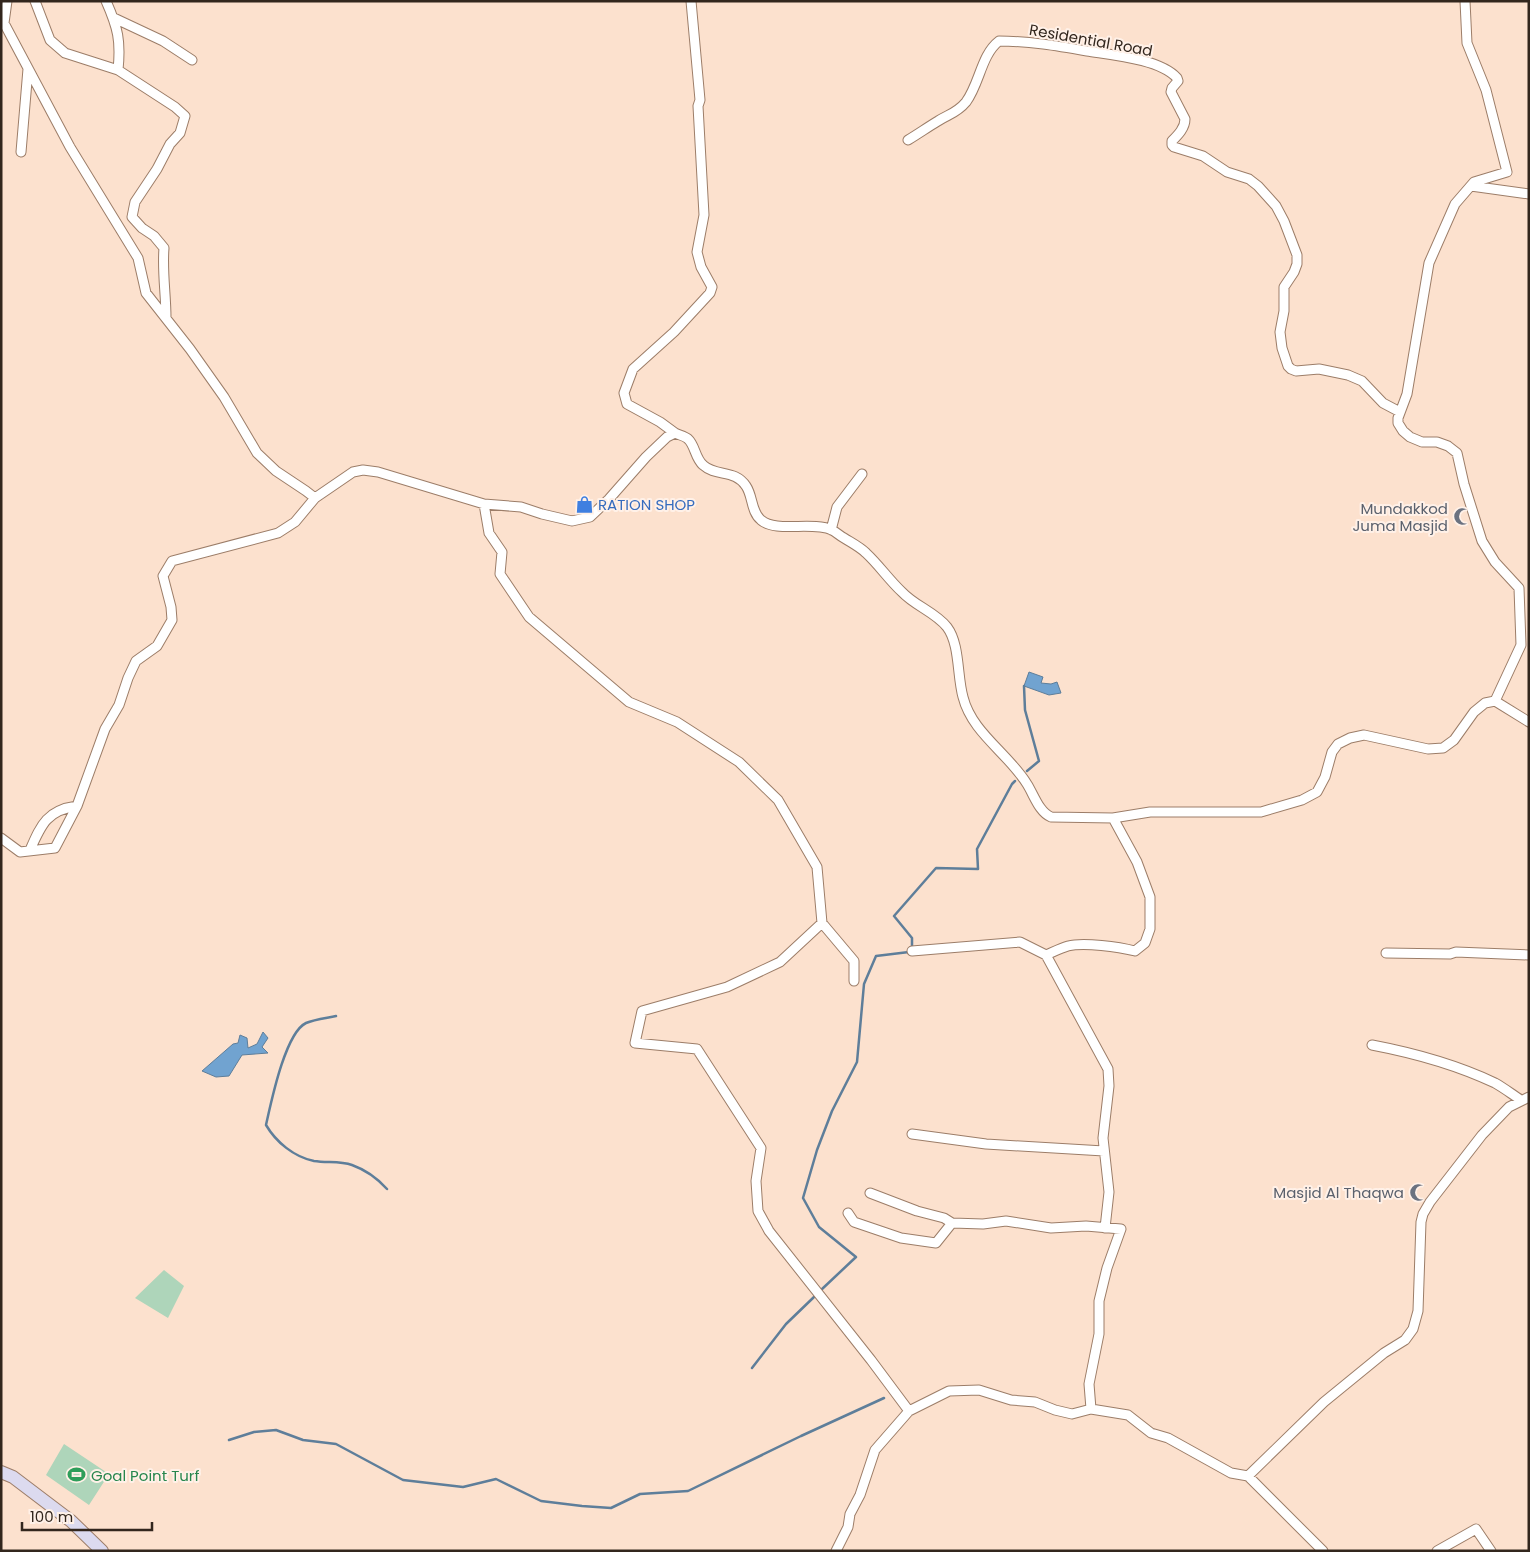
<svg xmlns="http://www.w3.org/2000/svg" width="1530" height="1552" font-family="Poppins,sans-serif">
<rect width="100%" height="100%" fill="#fce1ce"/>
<path fill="#aed5ba" d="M164,1270L184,1286L168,1318L135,1298Z
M64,1444L109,1474L89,1505L46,1475Z"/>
<path fill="#71a3d0" stroke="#5e7e9a" d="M1029,672L1043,677L1041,683L1051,684L1057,682L1061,693L1049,695L1024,686Z
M263,1032L268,1038L262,1047L268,1053L242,1055L229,1076L216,1077L202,1071L233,1044L238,1043L240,1035L247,1038L248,1048L257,1044Z"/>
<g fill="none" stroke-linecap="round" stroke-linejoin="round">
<path stroke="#5e7e9a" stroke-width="2.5" d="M1024,686L1025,710L1039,761L1027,771
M912,949V938L894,916L936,868L978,869L977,849L1012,784L1015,781
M336,1016C327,1018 315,1019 306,1023C285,1033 271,1103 266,1125C276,1142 294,1157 314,1161C327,1163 340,1161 352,1165C366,1170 378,1179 387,1189
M821,1290L856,1257L819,1227L803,1198L817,1150L832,1111L857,1062L864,984L876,956L909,952
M752,1368L786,1324L814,1297
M229,1440L254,1432L276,1430L303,1440L336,1444L403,1480L463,1487L496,1479L541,1501L582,1506L611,1508L640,1494L688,1491L801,1436L884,1398"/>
<defs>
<path id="street" d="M7,1L4,23L70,147L138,258L146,293L190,349L224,397L257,453L276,471L306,491L315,498L353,472L363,470L378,472L484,504L521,507L542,514L572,521L590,517L609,499L646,457L667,437L675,433C679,435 685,436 688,439C695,445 695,458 703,465C716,477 735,469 746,486C753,496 751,512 761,520C776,533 812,521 832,530C836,532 840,536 844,538C852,543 860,547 866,553C879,565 889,580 902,592C915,606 935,612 947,627C960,644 957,676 963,697C972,733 1008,753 1027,784C1034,795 1039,812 1051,817L1113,818L1150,812H1261L1302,800L1317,792L1325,777L1332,752L1338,744L1350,738L1364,735L1428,749L1443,748L1454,740L1474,712L1485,703L1495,701
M35,1L50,40L65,53L118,70L175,107L185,116L180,133L170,144L157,169L135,202L132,217L142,228L154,236L164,248C162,272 166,294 166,318
M106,1C118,28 121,41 118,70
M1465,1L1467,43L1486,90L1507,172L1474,182L1455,204L1429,263L1407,394L1398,418V423L1403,431L1410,437L1422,442H1437L1448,446L1457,453L1464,484L1482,541L1495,562L1519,588L1521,645L1495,701L1529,722
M114,18L163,41L192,60
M908,140C918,134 928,127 938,121C949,114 957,113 966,102C980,83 981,55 999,41C1029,41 1058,46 1087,51C1112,55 1160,59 1177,78L1178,81L1172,88L1171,92L1185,119C1185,128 1178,135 1172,141V145L1174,147L1203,156L1227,172L1249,179L1258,186L1276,206L1284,221L1297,255V264L1294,272L1284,287V311L1280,332L1282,348L1288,366L1291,369L1296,371L1319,369L1348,375L1362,381L1383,403L1400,412
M21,152L28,69
M1471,186L1529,194
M675,433L660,422L627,404L624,393L633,369L674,332L710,293L712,287L701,267L697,252L704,215L698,106L700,100L691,1
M484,504L489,533L502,552L500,574L529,617L629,702L677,722L739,762L778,800L817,867L822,923L780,962L727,987L642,1011L635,1043L697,1049L761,1148L756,1181L758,1211L769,1231L871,1360L909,1411L949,1391L979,1390L1011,1400L1035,1402L1055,1410L1072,1414L1091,1409L1128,1415L1151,1433L1168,1438L1231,1473L1248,1476L1323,1551
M831,530L837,507L862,474
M1,838L20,852L55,848L77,806L105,729L119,705L128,678L136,661L157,646L172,620L171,607L163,576L172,561L278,533L295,522L315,498
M30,850C41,825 47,810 77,806
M822,923L854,961V981
M912,951L1020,942L1046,955L1108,1069L1109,1086L1103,1138L1109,1192L1105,1228
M1386,953L1450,954L1456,952L1529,955
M1046,955C1053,952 1061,948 1068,946C1084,942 1119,947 1135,951L1145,943L1150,929V897L1137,862L1113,818
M1372,1045C1414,1053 1457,1065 1495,1083C1504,1088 1513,1095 1521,1100
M912,1134L986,1144L1104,1151
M870,1193L917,1211L944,1218L952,1223
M848,1213L854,1222L901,1238L936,1243L952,1223L983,1224L1006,1221L1051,1228L1086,1226L1121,1229L1107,1268L1099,1301V1334L1089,1384L1091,1409
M1248,1476L1324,1402L1384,1353L1405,1340L1413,1329L1418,1311L1421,1222L1423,1214L1430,1202L1482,1135L1509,1107L1529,1097
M836,1551L848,1527L850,1514L860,1495L875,1450L909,1411
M1437,1551L1476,1529L1491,1551"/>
<path id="secondary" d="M1,1472L13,1477L71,1521L102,1551"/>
</defs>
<use href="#street" stroke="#9c7d68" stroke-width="11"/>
<use href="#secondary" stroke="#9c7d68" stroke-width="14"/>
<use href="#street" stroke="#fff" stroke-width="9"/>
<use href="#secondary" stroke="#dcdaef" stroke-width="12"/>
</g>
<defs>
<symbol id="shop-bare" viewBox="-9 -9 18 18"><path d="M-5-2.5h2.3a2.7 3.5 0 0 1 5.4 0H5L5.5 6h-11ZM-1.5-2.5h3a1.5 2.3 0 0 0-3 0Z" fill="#3f7fe0" stroke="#fff1e8" stroke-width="2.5" paint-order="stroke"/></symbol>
<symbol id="mosque-bare" viewBox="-9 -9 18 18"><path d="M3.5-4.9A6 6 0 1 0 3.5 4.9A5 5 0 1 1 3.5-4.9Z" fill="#6b7280" stroke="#fff1e8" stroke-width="2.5" paint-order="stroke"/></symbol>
<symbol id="stadium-bare" viewBox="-9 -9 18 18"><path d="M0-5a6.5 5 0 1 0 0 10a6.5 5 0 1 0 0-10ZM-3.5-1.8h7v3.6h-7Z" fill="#2e9e5b" stroke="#fff1e8" stroke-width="2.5" paint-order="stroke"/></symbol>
</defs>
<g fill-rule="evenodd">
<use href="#shop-bare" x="572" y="492" width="25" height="25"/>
<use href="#mosque-bare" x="1450" y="504" width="25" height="25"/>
<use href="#mosque-bare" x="1406" y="1180" width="25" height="25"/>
<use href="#stadium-bare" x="64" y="1462" width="25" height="25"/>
</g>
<g text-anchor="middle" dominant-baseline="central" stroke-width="4" stroke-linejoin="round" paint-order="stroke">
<g font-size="15" fill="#32261d" stroke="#fff1e8">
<text transform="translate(1091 40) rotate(10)">Residential Road</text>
</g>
<g font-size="15" fill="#366cbe" stroke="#fff1e8" text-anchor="start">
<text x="598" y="504">RATION SHOP</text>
</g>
<g font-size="15" fill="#5b616d" stroke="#fff1e8" text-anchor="end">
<text x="1448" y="508">Mundakkod<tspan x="1448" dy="17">Juma Masjid</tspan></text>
<text x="1404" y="1192">Masjid Al Thaqwa</text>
</g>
<g font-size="15" fill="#27864d" stroke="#fff1e8" text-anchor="start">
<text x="91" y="1475">Goal Point Turf</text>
</g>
</g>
<rect width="1530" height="1552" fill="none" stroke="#32261d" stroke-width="5"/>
<path d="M22 1522v8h130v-8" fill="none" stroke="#32261d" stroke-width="2.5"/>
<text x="30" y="1522" font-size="15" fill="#32261d" stroke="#fff1e8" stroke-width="4" paint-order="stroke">100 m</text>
</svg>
